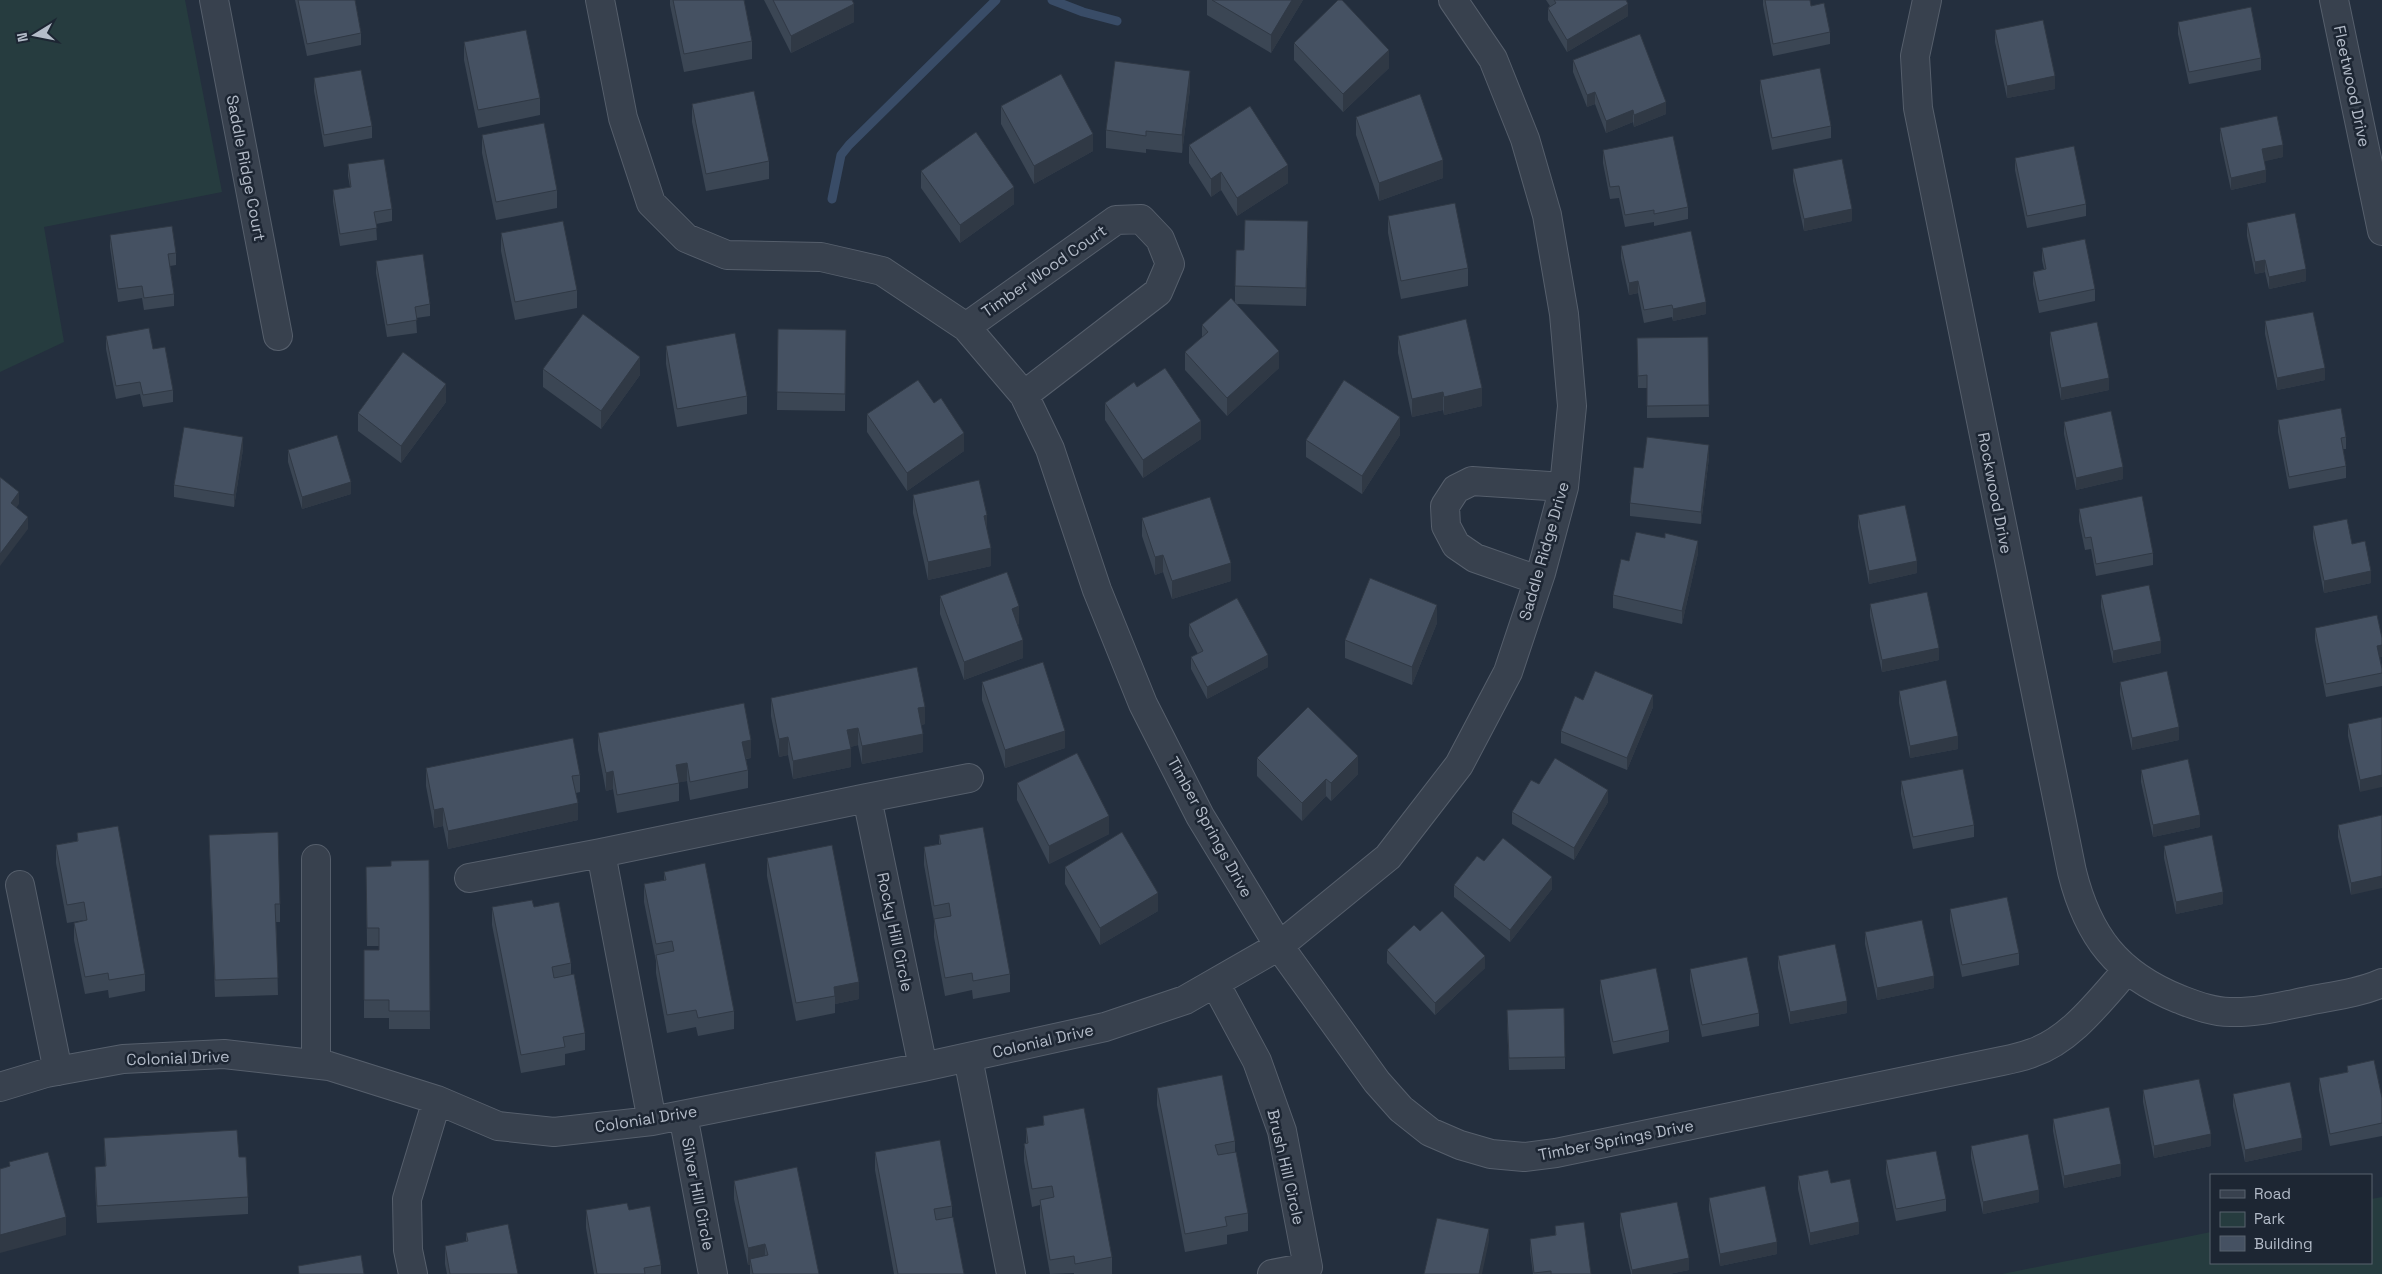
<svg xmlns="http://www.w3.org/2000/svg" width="2382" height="1274" font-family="'Space Grotesk',sans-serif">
<rect width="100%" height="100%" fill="#242f3e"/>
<path fill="#263c3f" d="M0,0H185L222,192L44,227L64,342L0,372Z
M2382,1197V1274H2002L2211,1232V1263H2371V1199Z"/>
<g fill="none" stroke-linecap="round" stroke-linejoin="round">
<path stroke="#394c67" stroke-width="9" d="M1052,0L1083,12L1117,21
M832,199L841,155L849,145L996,0"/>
<defs>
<path id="minor" d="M214,0L278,336
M600,0L623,118L651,203L686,238L727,255L821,257L882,271L966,327L1024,395L1050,449L1097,590L1143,704L1200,816L1279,946L1377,1082L1401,1109L1430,1132L1460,1145L1491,1154L1524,1157L1556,1153L2002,1061C2012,1059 2022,1057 2032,1053C2071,1040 2100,1000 2127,970
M1927,0L1915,56L1918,108L2072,872C2088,936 2117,974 2179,999C2195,1005 2212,1012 2230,1012C2256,1013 2283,1006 2308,1001C2333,996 2359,993 2382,983
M2334,0L2382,231
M966,327L1116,220L1141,219L1160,239L1170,264L1158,292L1024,395
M1538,580L1475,558L1456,545L1446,526L1445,506L1456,489L1472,481L1564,487
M867,798L969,778
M316,859V1064
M469,878L601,853
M20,885L58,1071
M1215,983L1257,1061L1282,1131L1308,1267L1272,1274
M968,1058L1011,1274
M0,1087L46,1073L123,1059L224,1054L329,1066L437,1100L498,1126L554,1132L652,1121L923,1067L1105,1027L1185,1000L1279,946L1388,857L1459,765L1508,672L1541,573L1564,487L1572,406L1564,314L1547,215L1525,139L1493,59L1453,0
M683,1115L713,1274
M652,1121L601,853L867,798L923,1067
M413,1274L408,1250L407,1199L437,1100"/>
</defs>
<use href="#minor" stroke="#565f6c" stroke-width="30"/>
<use href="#minor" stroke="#38414e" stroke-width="28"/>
</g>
<path fill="#3b4654" d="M295,0H355L361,33V45L307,56Z
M670,0H744L752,41V59L684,72L670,5Z
M764,0H852L854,22L791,53Z
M1207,0H1303L1271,53L1207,15Z
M1546,0H1626L1628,16L1567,52L1548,20V8L1550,6Z
M1763,0H1810L1811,6L1830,32V44L1773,56L1763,5Z
M2178,22L2261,58V70L2189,84L2178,34Z
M1995,30L2055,89L2007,98L1995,42Z
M464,42L540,98V115L478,128L464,60Z
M1294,43L1389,68L1343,112L1294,60Z
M1573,60L1666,114L1634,127L1633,122L1606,133L1595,104L1587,107L1573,72Z
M314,78L372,126V138L324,147L314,91Z
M1760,80L1831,126V138L1772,150L1760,92Z
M1190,89L1182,153L1146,149V153L1106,148V130Z
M692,104L769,161V179L706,191L692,122Z
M1001,106L1093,151L1034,184L1001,124Z
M1356,117L1443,178L1379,201L1356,135Z
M2220,128L2283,157L2264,161L2266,182L2231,190L2220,140Z
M482,135L557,190V208L496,220L482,153Z
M1189,145L1288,183L1237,216L1221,190L1211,197L1189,163Z
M1603,150L1688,207V219L1654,226V222L1625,227L1619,198L1610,199L1603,163Z
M2015,158L2086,204V216L2027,228L2015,170Z
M348,164L392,209V221L376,224L377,240L340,246L333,202V190L350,187L348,176Z
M1793,169L1852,221L1804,231L1793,181Z
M921,171L1014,204L960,243L921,188Z
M1388,216L1468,268V286L1401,299L1388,233Z
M2247,223L2306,281L2269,289L2265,272L2255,274L2247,236Z
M501,233L577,290V308L515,320L501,251Z
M110,235L176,253V265L170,266L174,294V306L144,310L142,298L118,302L110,247Z
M1308,239L1306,306L1237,304L1279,368L1227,416L1185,370V352L1202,337V325L1235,303V286L1244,250Z
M1621,246L1706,314L1673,321L1672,317L1644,323L1638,293L1629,295L1621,258Z
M2042,248L2095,289V301L2039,313L2033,284V272L2044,269L2042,260Z
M376,261L430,304V316L416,318L417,333L387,337L376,273Z
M2265,321L2325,380L2277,390L2265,334Z
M778,329L846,330L845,411L777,410Z
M2050,332L2109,390L2061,400L2050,344Z
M106,336L153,349L173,390V402L143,407L140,394L116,399L106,349Z
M1398,336L1482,406L1444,415L1443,410L1412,417L1398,353Z
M1708,337L1709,417L1647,418V388H1638L1637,338Z
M666,346L747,396V414L677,427L666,364Z
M543,369L640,375L601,429L543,387Z
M1137,387L1201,439L1143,478L1105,420V403Z
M446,402L401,463L358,431V413Z
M867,414L964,451L907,491L867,432Z
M2278,420L2346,437V449H2343L2346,466V478L2289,489L2278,432Z
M2064,422L2123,479L2076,490L2064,434Z
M1400,435L1362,494L1306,457V440Z
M243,449L234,507L174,497V485Z
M288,450L351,494L302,509L288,462Z
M1709,457L1701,524L1630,516V503L1643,468Z
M913,495L987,533L991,566L928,580L913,513Z
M2079,509L2153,553V565L2096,576L2091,549L2085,550L2079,521Z
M1858,515L1917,573L1869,584L1858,527Z
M1142,518L1231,581L1172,599L1163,572L1155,575L1142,536Z
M2313,526L2352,544L2371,583L2324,593L2313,538Z
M1698,553L1682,624L1613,608V595Z
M2101,595L2161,653L2113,663L2101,607Z
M940,596L1019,624L1017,625L1023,658L964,680L940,614Z
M1870,604L1939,660L1882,672L1870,616Z
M1437,623L1412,685L1345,658V640Z
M1189,624L1268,667L1207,699L1191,669V657L1198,654L1189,636Z
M2315,628L2380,657L2382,669V686L2326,697L2315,640Z
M982,682L1065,748L1005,768L982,700Z
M2120,682L2179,740L2132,750L2120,694Z
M1899,691L1958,749L1910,758L1899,703Z
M771,698L925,724L921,725L923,752L862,764L858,745L850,747L851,767L793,779L788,755L779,757L771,716Z
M1583,700L1653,707L1627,770L1561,743V731Z
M2382,717L2360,792L2348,736V724Z
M598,733L751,758L746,759L748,770V788L690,800L687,781L679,782V801L617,813L613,789L606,791L598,750Z
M1257,758L1358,774L1331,801L1326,796L1302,821L1257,776Z
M426,768L580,775V792L576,793L578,820L448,849L443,826L434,828L426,786Z
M2141,770L2200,827L2153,837L2141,782Z
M1901,781L1974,825V837L1913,849L1901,794Z
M1017,783L1109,834L1049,864L1017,800Z
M1539,784L1608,802L1574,860L1512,824V812Z
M2382,815L2351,895L2338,837V825Z
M77,833L145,974V991L109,998L108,990L85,994L74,940V923L84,920L67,923L56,863V845L77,841Z
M209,835L280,904V922H276L278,995L215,997Z
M939,835L1010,974V992L973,999L972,990L945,996L934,937V920L924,865V847L939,844Z
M2164,846L2223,904L2176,914L2164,858Z
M767,858L859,999L835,1004V1013L796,1021L767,876Z
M429,860L430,1029H389V1018H364V950H379V946H367L366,867L391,866V861Z
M1484,861L1552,889L1510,942L1454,897V885Z
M1065,867L1158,911L1100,945L1065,884Z
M664,872L734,1011V1029L698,1036L696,1027L667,1033L656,973V961L644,902V884L664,880Z
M492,907H534L571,963V975L585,1033V1050L565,1054V1065L521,1073L492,925Z
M1950,909L2019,953V965L1962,977L1950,921Z
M1420,931L1485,968L1435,1015L1387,963V950Z
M1865,932L1934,988L1877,1000L1865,944Z
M1778,956L1847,1013L1790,1024L1778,968Z
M1690,969L1759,1013V1026L1702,1037L1690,981Z
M1600,980L1669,1030V1042L1613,1054L1600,992Z
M1507,1022L1565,1057V1069L1509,1070Z
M2347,1066L2382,1098V1136L2330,1146L2319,1090V1078L2347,1072Z
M1157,1088L1235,1141V1152L1248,1213V1231L1227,1235V1244L1185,1252L1157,1105Z
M2143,1090L2211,1146L2154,1158L2143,1102Z
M2233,1094L2302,1150L2245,1162L2233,1106Z
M1043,1116L1112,1257V1274H1074V1273L1050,1274L1040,1218V1205L1032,1207L1024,1161V1144L1026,1143V1128L1043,1125Z
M2053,1119L2121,1176L2064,1188L2053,1131Z
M104,1138L239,1157L248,1197V1214L97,1223L95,1185V1167L105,1166Z
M1971,1146L2039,1202L1983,1214L1971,1158Z
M875,1152L952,1206V1217L964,1274H894L875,1170Z
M1886,1160L1946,1199V1211L1896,1221L1886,1173Z
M1798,1176L1859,1234L1810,1245L1798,1189Z
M734,1181L819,1274H750V1265H748L734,1199Z
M1709,1198L1777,1254L1720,1266L1709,1210Z
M586,1210H629L661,1265V1274H594L586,1228Z
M1620,1213L1689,1270L1669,1274H1631L1620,1226Z
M1555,1226L1591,1274H1533L1530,1251V1239L1555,1235Z
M466,1233L518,1274H447L445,1264V1246L466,1242Z"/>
<path fill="#303945" d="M1292,0H1303L1271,53V35Z
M854,4V22L791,53V36Z
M1628,4V16L1567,52V40Z
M1389,50V68L1343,112V94Z
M1190,71V89L1182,153V135Z
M2055,76V89L2007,98V86Z
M1595,92V104L1587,107V95Z
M1666,102V114L1634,127V115Z
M1633,110V122L1606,133V121Z
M1093,134V151L1034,184V166Z
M2283,145V157L2262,162V149Z
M1443,160V178L1379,201V183Z
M1288,165V183L1237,216V198Z
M2266,170V182L2231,190V178Z
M1221,172V190L1211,197V179Z
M1014,187V204L960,243V225Z
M1852,209V221L1804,231V219Z
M1308,221V239L1306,306V288Z
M2265,260V272L2255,274V262Z
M2306,269V281L2269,289V277Z
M1638,281V293L1629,295V283Z
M1706,302V314L1673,321V309Z
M1279,351V368L1227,416V398Z
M640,357V375L601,429V411Z
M2325,368V380L2277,390V378Z
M2109,378V390L2061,400V388Z
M446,384V402L401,463V446Z
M1482,388V406L1444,415V397Z
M1443,392V410L1412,417V399Z
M1400,417V435L1362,494V476Z
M1201,421V439L1143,478V460Z
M964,433V451L907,491V473Z
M243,437V449L234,507V495Z
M1709,445V457L1701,524V512Z
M2123,467V479L2076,490V478Z
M351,482V494L302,509V497Z
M19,492V504L11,515V503Z
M987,515V533L984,516Z
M28,517V529L0,566V554Z
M1698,541V553L1682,624V611Z
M991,548V566L928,580V562Z
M1163,555V572L1155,575V557Z
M1917,561V573L1869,584V571Z
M1231,563V581L1172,599V581Z
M2371,571V583L2324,593V581Z
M1437,605V623L1412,685V667Z
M1019,606V624L1012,627V609Z
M1023,640V658L964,680V662Z
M2161,641V653L2113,663V651Z
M2382,645V657L2377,658V646Z
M1939,648V660L1882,672V660Z
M1268,655V667L1207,699V687Z
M1653,695V707L1627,770V758Z
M925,707V724L918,726V708Z
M2179,727V740L2132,750V738Z
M858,728V745L847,748V730Z
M1065,731V748L1005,768V750Z
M923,734V752L862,764V746Z
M1958,736V749L1910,758V746Z
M788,737V755L779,757V739Z
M751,740V758L742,759V742Z
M851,749V767L793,779V761Z
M1358,756V774L1331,801V783Z
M687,763V781L676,783V765Z
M613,771V789L606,791V773Z
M2382,775V787L2360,792V780Z
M1326,779V796L1302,821V803Z
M1608,790V802L1574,860V848Z
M578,803V820L448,849V831Z
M443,808V826L434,828V810Z
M2200,815V827L2153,837V825Z
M1109,816V834L1049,864V846Z
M2382,876V888L2351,895V883Z
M1552,877V889L1510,942V930Z
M2223,892V904L2176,914V902Z
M1158,893V911L1100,945V928Z
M1485,956V968L1435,1015V1003Z
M1934,976V988L1877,1000V988Z
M859,982V999L835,1004V996L834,987Z
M1847,1001V1013L1790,1024V1012Z
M2211,1134V1146L2154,1158V1146Z
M2302,1138V1150L2245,1162V1150Z
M2121,1164V1176L2064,1188V1176Z
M2039,1190V1202L1983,1214V1202Z
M66,1217V1235L0,1253V1235Z
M1859,1222V1234L1810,1245V1233Z
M1489,1229V1241L1482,1274H1479Z
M1777,1242V1254L1720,1266V1254Z
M765,1244V1262L750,1259V1265H748V1248Z
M1689,1258V1270L1669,1274H1632V1270Z"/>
<path fill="#455162" stroke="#303945" d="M298,0H355L361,33L307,44Z
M673,0H744L752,41L684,54Z
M773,0H852L854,4L791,36Z
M1212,0H1292L1271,35Z
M1338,0H1342L1389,50L1343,94L1294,43Z
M1554,0H1626L1628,4L1567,40L1548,8L1556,3Z
M1765,0H1810L1811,6L1824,3L1830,32L1773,44Z
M2251,7L2261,58L2189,72L2178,22Z
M2043,20L2055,76L2007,86L1995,30Z
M526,30L540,98L478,110L464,42Z
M1640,34L1666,102L1634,115L1633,110L1606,121L1595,92L1587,95L1573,60Z
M1115,61L1190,71L1182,135L1146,131V136L1106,130Z
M1820,68L1831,126L1772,138L1760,80Z
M361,70L372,126L324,135L314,78Z
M1061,74L1093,134L1034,166L1001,106Z
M754,91L769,161L706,174L692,104Z
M1420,94L1443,160L1379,183L1356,117Z
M1250,106L1288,165L1237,198L1221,172L1211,179L1189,145Z
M2277,116L2283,145L2262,149L2266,170L2231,178L2220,128Z
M544,123L557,190L496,202L482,135Z
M976,132L1014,187L960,225L921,171Z
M1673,136L1688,207L1654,214V210L1625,215L1619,186L1610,187L1603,150Z
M2074,146L2086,204L2027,216L2015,158Z
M384,159L392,209L374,212L377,228L340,234L333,190L351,187L348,164Z
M1842,159L1852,209L1804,219L1793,169Z
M1455,203L1468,268L1401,281L1388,216Z
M2295,213L2306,269L2269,277L2265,260L2255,262L2247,223Z
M1245,220L1308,221L1306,288L1235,286L1236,250H1244Z
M563,221L577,290L515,302L501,233Z
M172,226L176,253L168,254L174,294L144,298L142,286L118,289L110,235Z
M1691,231L1706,302L1673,309L1672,305L1644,310L1638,281L1629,283L1621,246Z
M2085,239L2095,289L2039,301L2033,272L2046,269L2042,248Z
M423,254L430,304L415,307L417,320L387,325L376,261Z
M1231,298L1279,351L1227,398L1185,352L1208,332L1202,325Z
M2313,312L2325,368L2277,378L2265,321Z
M583,314L640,357L601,411L543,369Z
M1466,319L1482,388L1444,397L1443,392L1412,399L1398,336Z
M2097,322L2109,378L2061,388L2050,332Z
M149,328L153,349L165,347L173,390L143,395L140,382L116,386L106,336Z
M778,329L846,330L845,394L777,392Z
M735,333L747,396L677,409L666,346Z
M1708,337L1709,405L1647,406V375L1638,376L1637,338Z
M403,352L446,384L401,446L358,413Z
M1165,368L1201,421L1143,460L1105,403L1134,382L1137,387Z
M918,380L934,403L941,398L964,433L907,473L867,414Z
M1344,380L1400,417L1362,476L1306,440Z
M2341,408L2346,437L2341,438L2346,466L2289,477L2278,420Z
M2111,411L2123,467L2076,478L2064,422Z
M184,427L243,437L234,495L174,485Z
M337,435L351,482L302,497L288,450Z
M1647,437L1709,445L1701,512L1630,503L1634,467L1643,468Z
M0,477L19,492L11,503L28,517L0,554Z
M979,480L987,515L984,516L991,548L928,562L913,495Z
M2142,496L2153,553L2096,564L2091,537L2085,538L2079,509Z
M1210,497L1231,563L1172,581L1163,555L1155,557L1142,518Z
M1905,505L1917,561L1869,571L1858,515Z
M2347,519L2352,544L2365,541L2371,571L2324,581L2313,526Z
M1636,532L1665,538V533L1698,541L1682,611L1613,595L1621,559L1629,561Z
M1007,572L1019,606L1012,609L1023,640L964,662L940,596Z
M1370,578L1437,605L1412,667L1345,640Z
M2149,585L2161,641L2113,651L2101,595Z
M1927,592L1939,648L1882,660L1870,604Z
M1237,598L1268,655L1207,687L1191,657L1203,651L1189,624Z
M2377,615L2382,638V645L2377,646L2382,669V673L2326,684L2315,628Z
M1043,662L1065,731L1005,750L982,682Z
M917,667L925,707L918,708L923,734L862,746L858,728L847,730L851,749L793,761L788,737L779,739L771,698Z
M1595,671L1653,695L1627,758L1561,731L1575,696L1583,700Z
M2167,671L2179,727L2132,738L2120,682Z
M1946,680L1958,736L1910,746L1899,691Z
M744,703L751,740L742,742L748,770L690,782L687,763L676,765L679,783L617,795L613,771L606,773L598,733Z
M1308,707L1358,756L1331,783L1326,779L1302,803L1257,758Z
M2382,717V775L2360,780L2348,724Z
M573,738L580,775L572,776L578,803L448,831L443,808L434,810L426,768Z
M1077,753L1109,816L1049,846L1017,783Z
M1555,758L1608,790L1574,848L1512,812L1531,780L1539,784Z
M2188,759L2200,815L2153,825L2141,770Z
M1963,769L1974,825L1913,837L1901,781Z
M2382,815V876L2351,883L2338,825Z
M118,826L145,974L109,980L108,973L85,977L74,923L87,920L84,902L67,905L56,845L78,841L77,833Z
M983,827L1010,974L973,981L972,973L945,978L934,919L951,916L949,903L934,906L924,847L941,844L939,835Z
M278,832L280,904H275L278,978L215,980L209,835Z
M1122,832L1158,893L1100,928L1065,867Z
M2212,835L2223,892L2176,902L2164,846Z
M1503,838L1552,877L1510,930L1454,885L1477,856L1484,861Z
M832,845L859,982L834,987L835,996L796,1003L767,858Z
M429,860L430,1011H389V1000H364V950H379V928H367L366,867L391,866V861Z
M705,863L734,1011L698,1018L696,1010L667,1015L656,955L674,951L672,941L656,944L644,884L666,880L664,872Z
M2007,897L2019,953L1962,965L1950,909Z
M532,900L534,907L559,902L571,963L552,967L554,978L574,974L585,1033L563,1037L565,1047L521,1055L492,907Z
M1442,911L1485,956L1435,1003L1387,950L1414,925L1420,931Z
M1922,920L1934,976L1877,988L1865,932Z
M1835,944L1847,1001L1790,1012L1778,956Z
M1747,957L1759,1013L1702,1025L1690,969Z
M1656,968L1669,1030L1613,1042L1600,980Z
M1564,1008L1565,1057L1509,1058L1507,1010Z
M2374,1060L2382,1098V1123L2330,1134L2319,1078L2348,1072L2347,1066Z
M1222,1075L1235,1141L1215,1145L1218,1155L1236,1152L1248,1213L1225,1217L1227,1226L1185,1234L1157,1088Z
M2199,1079L2211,1134L2154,1146L2143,1090Z
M2290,1082L2302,1138L2245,1150L2233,1094Z
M2109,1107L2121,1164L2064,1176L2053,1119Z
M1084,1108L1112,1257L1075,1264L1074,1256L1050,1260L1040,1200L1054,1197L1052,1186L1032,1189L1024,1144L1028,1143L1026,1128L1044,1125L1043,1116Z
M237,1130L239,1157H246L248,1197L97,1206L95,1167L106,1166L104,1138Z
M2028,1134L2039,1190L1983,1202L1971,1146Z
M940,1140L952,1206L934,1209L936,1220L953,1217L964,1274H898L875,1152Z
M1936,1151L1946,1199L1896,1209L1886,1160Z
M48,1152L66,1217L0,1235V1169L10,1166L9,1162Z
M797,1167L819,1274H753L750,1259L768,1255L765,1244L748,1248L734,1181Z
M1828,1170L1831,1183L1850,1179L1859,1222L1810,1233L1798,1176Z
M1765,1186L1777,1242L1720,1254L1709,1198Z
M1677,1202L1689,1258L1632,1270L1620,1213Z
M627,1203L629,1210L650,1206L661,1265L644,1268L645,1274H597L586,1210Z
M1437,1218L1489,1229L1479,1274H1424Z
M1584,1222L1591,1274H1551V1271L1534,1273L1530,1239L1556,1235L1555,1226Z
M508,1224L518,1274H450L445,1246L468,1241L466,1233Z
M361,1255L364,1274H299L298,1266Z"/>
<g text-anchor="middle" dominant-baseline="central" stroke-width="5" stroke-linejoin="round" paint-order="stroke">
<g font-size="16" fill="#b4bcc9" stroke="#1d2633">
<text transform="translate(2352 86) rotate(78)">Fleetwood Drive</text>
<text transform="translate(246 168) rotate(79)">Saddle Ridge Court</text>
<text transform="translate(1044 271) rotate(-35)">Timber Wood Court</text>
<text transform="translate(1995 493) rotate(79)">Rockwood Drive</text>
<text transform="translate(1544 551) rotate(-74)">Saddle Ridge Drive</text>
<text transform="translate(1210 827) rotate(61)">Timber Springs Drive</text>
<text transform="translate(895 932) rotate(78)">Rocky Hill Circle</text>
<text transform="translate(1043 1041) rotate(-13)">Colonial Drive</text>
<text transform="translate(178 1058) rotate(-2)">Colonial Drive</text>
<text transform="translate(646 1119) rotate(-9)">Colonial Drive</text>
<text transform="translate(1616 1140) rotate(-11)">Timber Springs Drive</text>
<text transform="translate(1286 1167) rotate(77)">Brush Hill Circle</text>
<text transform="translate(698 1194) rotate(79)">Silver Hill Circle</text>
</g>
</g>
<rect x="2210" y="1174" width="162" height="90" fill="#1d2633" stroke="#59626f"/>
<rect x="2220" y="1190" width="25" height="8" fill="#38414e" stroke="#59626f"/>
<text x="2254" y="1199" font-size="15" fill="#b4bcc9">Road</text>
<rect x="2220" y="1212" width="25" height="15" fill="#263c3f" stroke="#59626f"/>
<text x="2254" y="1224" font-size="15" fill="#b4bcc9">Park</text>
<rect x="2220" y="1236" width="25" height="15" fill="#455162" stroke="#59626f"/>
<text x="2254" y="1249" font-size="15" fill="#b4bcc9">Building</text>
<g transform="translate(35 35) rotate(260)" stroke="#1d2633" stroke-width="4" paint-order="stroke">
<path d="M0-4L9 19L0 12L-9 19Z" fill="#b4bcc9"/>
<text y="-8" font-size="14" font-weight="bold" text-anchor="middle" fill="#b4bcc9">N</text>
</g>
</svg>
